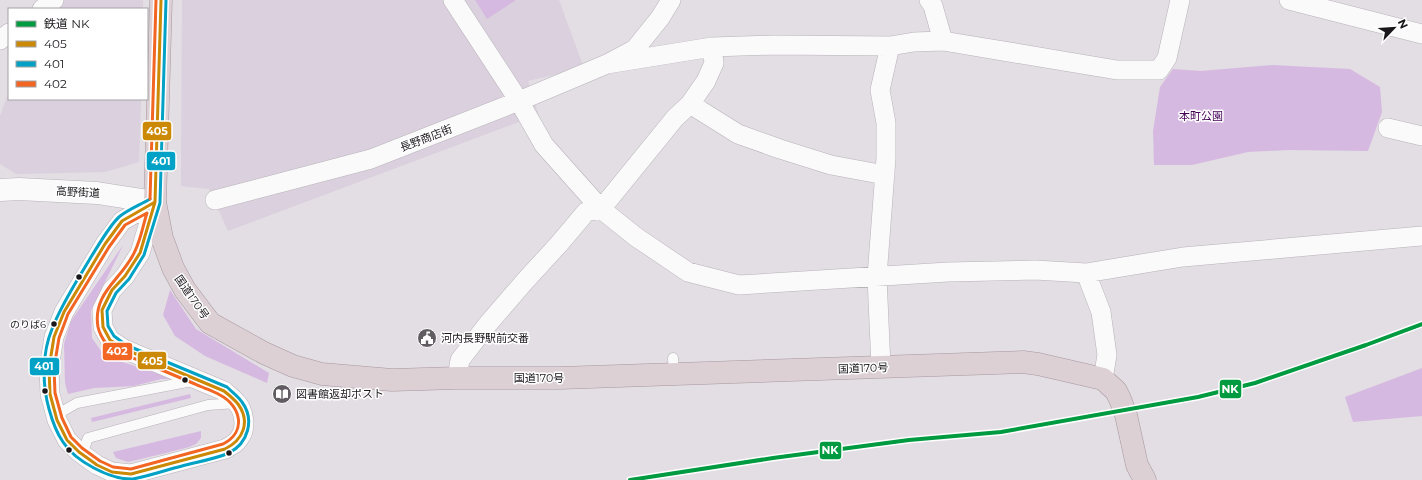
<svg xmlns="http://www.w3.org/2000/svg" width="1422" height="480" font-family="Montserrat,'Noto Sans JP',sans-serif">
<rect width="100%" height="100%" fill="#e3dde4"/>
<path fill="#dad0de" d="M64,0H143V9H51Z
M182,0H559L584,68L528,81L539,116L516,123L228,231L209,189L181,186Z
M9,92V99H141L139,162L105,172L16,174L0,164V116Z"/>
<path fill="#d6b9e1" d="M475,0H516L487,19Z
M1272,65L1350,69L1380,87L1382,112L1368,151L1289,150L1248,152L1192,165H1154L1153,131L1160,87L1173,69L1201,71Z
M123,245L91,311L92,338L101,351L113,359L175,379H161L134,386L94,388L68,394L65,383L64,344L71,321Z
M170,290L196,329L269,373L267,383L205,356L175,336L163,315Z
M1422,368V416L1353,422L1345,397Z
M190,394L191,398L92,422L91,418Z
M201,431V438L196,444L189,447L166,453L128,462L116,458L113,452Z"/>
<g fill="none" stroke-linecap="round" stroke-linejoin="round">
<defs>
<path id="lane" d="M673,358L674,374
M56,415L77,403L192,381
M82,454L88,438L208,405L236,403"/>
<path id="street" d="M453,0L519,101L544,145L601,209L636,237L688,272L739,285L948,272L1035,270L1086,273L1183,257L1422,236
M929,0L933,6L943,41
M1289,0L1422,34
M42,9L54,0
M0,40L9,33
M607,64L712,47L774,45L890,46L914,42L943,41L1117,70H1159L1167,58L1180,0
M690,104L738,134L780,149L831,165L885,175
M1388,128L1422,136
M215,200L371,159L519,101L607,64L635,49L660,18L671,0
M155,202L140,253L125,276L112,290L102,310L103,327L110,340L124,349L224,391C228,395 233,398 236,402C244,410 247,428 240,437C237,443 231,446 225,449L131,474L112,472L97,465L79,452L67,440L57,420L50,394L49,368L54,337L64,312L105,244L122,221Z
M1086,273L1101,312L1107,355L1103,379
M881,367L877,277L886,158V123L880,90L890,46
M457,378L460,360L487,325L525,281L559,244L586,212L601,209L675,118L690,104L706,81L714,63L712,47"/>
<path id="secondary" d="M0,190L19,189L97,193L155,202"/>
<path id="highway" d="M161,0L155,202L162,238L173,268L185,290L210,323L264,353L293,366L322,374L392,380L457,378H560L1023,362L1038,364L1103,379L1116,391L1120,399L1126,415L1137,465L1145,480"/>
</defs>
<use href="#lane" stroke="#b7b3b8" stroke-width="11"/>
<use href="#street" stroke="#b7b3b8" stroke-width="20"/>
<use href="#secondary" stroke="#b7b3b8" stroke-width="23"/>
<use href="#highway" stroke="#a6989e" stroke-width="23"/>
<use href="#lane" stroke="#fbfafb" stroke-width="10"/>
<use href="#street" stroke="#fbfafb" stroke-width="19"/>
<use href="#secondary" stroke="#fbfafb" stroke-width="22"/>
<use href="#highway" stroke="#dcd0d4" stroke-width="22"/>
<defs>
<path id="bus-1" d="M155,202L140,253L125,276L112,290L102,310L103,327L110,340L124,349L224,391C229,395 234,399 238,404C251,422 243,440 225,449L131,474L112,472L97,465L79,452L67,440L57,420L50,394L49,368L54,337L64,312L105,244L122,221Z
M155,202L161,0"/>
<path id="bus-2" d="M150,199C140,205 127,210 119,217C110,225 98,246 91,257C77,281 62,303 52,329C42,353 42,384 49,409C52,420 56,432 63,442C75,461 110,480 133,479C149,476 166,470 182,466C197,462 215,459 229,453C248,443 255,420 242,402C238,396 232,392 227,387L126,345L114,336L108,326L107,311L116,293L129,279L144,255L160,203
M160,202L166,0"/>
<path id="bus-3" d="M150,199L156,0
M147,213C143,225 141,239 135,251C123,279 92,292 98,327C99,332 103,340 106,343C114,352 128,356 138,360C157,368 176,376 195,384C203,388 212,390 220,395C241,406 247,432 223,444L131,469L113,467L100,461L82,448L71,437L62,418L55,393L54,368L59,338L68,314L109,247L125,225Z"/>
</defs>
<use href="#bus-1" stroke="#fff" stroke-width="6"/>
<use href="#bus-2" stroke="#fff" stroke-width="6"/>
<use href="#bus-3" stroke="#fff" stroke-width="6"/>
<use href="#bus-1" stroke="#cb8905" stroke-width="3"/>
<use href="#bus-2" stroke="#01a2c5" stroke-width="3"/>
<use href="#bus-3" stroke="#f26522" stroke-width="3"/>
<defs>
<path id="rail-1" d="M630,480L773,458L909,440L1001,432L1198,397L1255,383L1366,345L1422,324"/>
</defs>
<use href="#rail-1" stroke="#fff" stroke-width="7"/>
<use href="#rail-1" stroke="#009a41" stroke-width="4"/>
</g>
<defs>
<symbol id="civic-disc" viewBox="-11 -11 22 22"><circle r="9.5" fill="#605c61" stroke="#fff"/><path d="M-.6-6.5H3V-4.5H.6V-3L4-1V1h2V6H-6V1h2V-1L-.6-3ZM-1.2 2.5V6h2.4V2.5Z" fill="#fff"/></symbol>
<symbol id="library-disc" viewBox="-11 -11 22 22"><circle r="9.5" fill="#605c61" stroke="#fff"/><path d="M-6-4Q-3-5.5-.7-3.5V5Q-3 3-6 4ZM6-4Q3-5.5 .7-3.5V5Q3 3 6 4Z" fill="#fff"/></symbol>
</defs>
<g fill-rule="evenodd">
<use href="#civic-disc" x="416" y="327" width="22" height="22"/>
<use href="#library-disc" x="271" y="383" width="22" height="22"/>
</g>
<g fill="#1a171b" stroke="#fff" stroke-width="1.5">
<circle cx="79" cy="277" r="3.5"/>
<circle cx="54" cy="324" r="3.5"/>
<circle cx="185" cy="380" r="3.5"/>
<circle cx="45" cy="391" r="3.5"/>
<circle cx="69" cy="450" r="3.5"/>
<circle cx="229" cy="453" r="3.5"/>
</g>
<g text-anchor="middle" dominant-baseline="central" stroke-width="3" stroke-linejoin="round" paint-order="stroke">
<g font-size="10" fill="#1a171b" stroke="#fff" text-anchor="end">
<text x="46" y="324">のりば6</text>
</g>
<g font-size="11" fill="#440058" stroke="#fff">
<text x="1201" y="116">本町公園</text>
</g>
<g font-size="11" fill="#1a171b" stroke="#fff">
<text transform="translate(426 138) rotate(-21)">長野商店街</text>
<text transform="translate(78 192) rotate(3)">高野街道</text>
<text transform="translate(192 297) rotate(55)">国道170号</text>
<text transform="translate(863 368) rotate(-2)">国道170号</text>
<text x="539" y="378">国道170号</text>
</g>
<g font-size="11" fill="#1a171b" stroke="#fff" text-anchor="start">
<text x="441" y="338">河内長野駅前交番</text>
<text x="296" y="394">図書館返却ポスト</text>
</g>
</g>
<g stroke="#fff" stroke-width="1.5">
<rect x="142" y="121" width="30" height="20" rx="4" fill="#cb8905"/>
<rect x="146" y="151" width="30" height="20" rx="4" fill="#01a2c5"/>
<rect x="102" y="342" width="31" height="19" rx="4" fill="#f26522"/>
<rect x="137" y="351" width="30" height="19" rx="4" fill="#cb8905"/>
<rect x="29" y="357" width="31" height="19" rx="4" fill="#01a2c5"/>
<rect x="1219" y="379" width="23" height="20" rx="4" fill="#009a41"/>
<rect x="819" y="441" width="23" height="19" rx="4" fill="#009a41"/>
</g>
<g font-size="11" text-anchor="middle" font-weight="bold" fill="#fff">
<text x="157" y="135">405</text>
<text x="161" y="165">401</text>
<text x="117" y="355">402</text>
<text x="152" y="365">405</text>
<text x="44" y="370">401</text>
<text x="1230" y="393">NK</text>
<text x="830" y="454">NK</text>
</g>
<rect x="8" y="8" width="140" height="92" fill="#ffffff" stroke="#a3a2a4"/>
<rect x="16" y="21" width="20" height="6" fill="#009a41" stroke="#a3a2a4"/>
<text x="44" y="28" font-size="12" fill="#1a171b">鉄道 NK</text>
<rect x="16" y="41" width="20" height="6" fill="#cb8905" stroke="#a3a2a4"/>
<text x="44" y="48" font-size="12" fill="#1a171b">405</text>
<rect x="16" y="61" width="20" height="6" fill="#01a2c5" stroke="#a3a2a4"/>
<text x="44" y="68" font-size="12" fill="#1a171b">401</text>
<rect x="16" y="81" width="20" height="6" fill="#f26522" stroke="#a3a2a4"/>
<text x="44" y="88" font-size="12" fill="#1a171b">402</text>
<g transform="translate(1394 28) rotate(65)" stroke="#ffffff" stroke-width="3" paint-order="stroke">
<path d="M0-3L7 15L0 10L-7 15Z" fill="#1a171b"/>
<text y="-6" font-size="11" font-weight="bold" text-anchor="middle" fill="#1a171b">N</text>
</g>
</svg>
